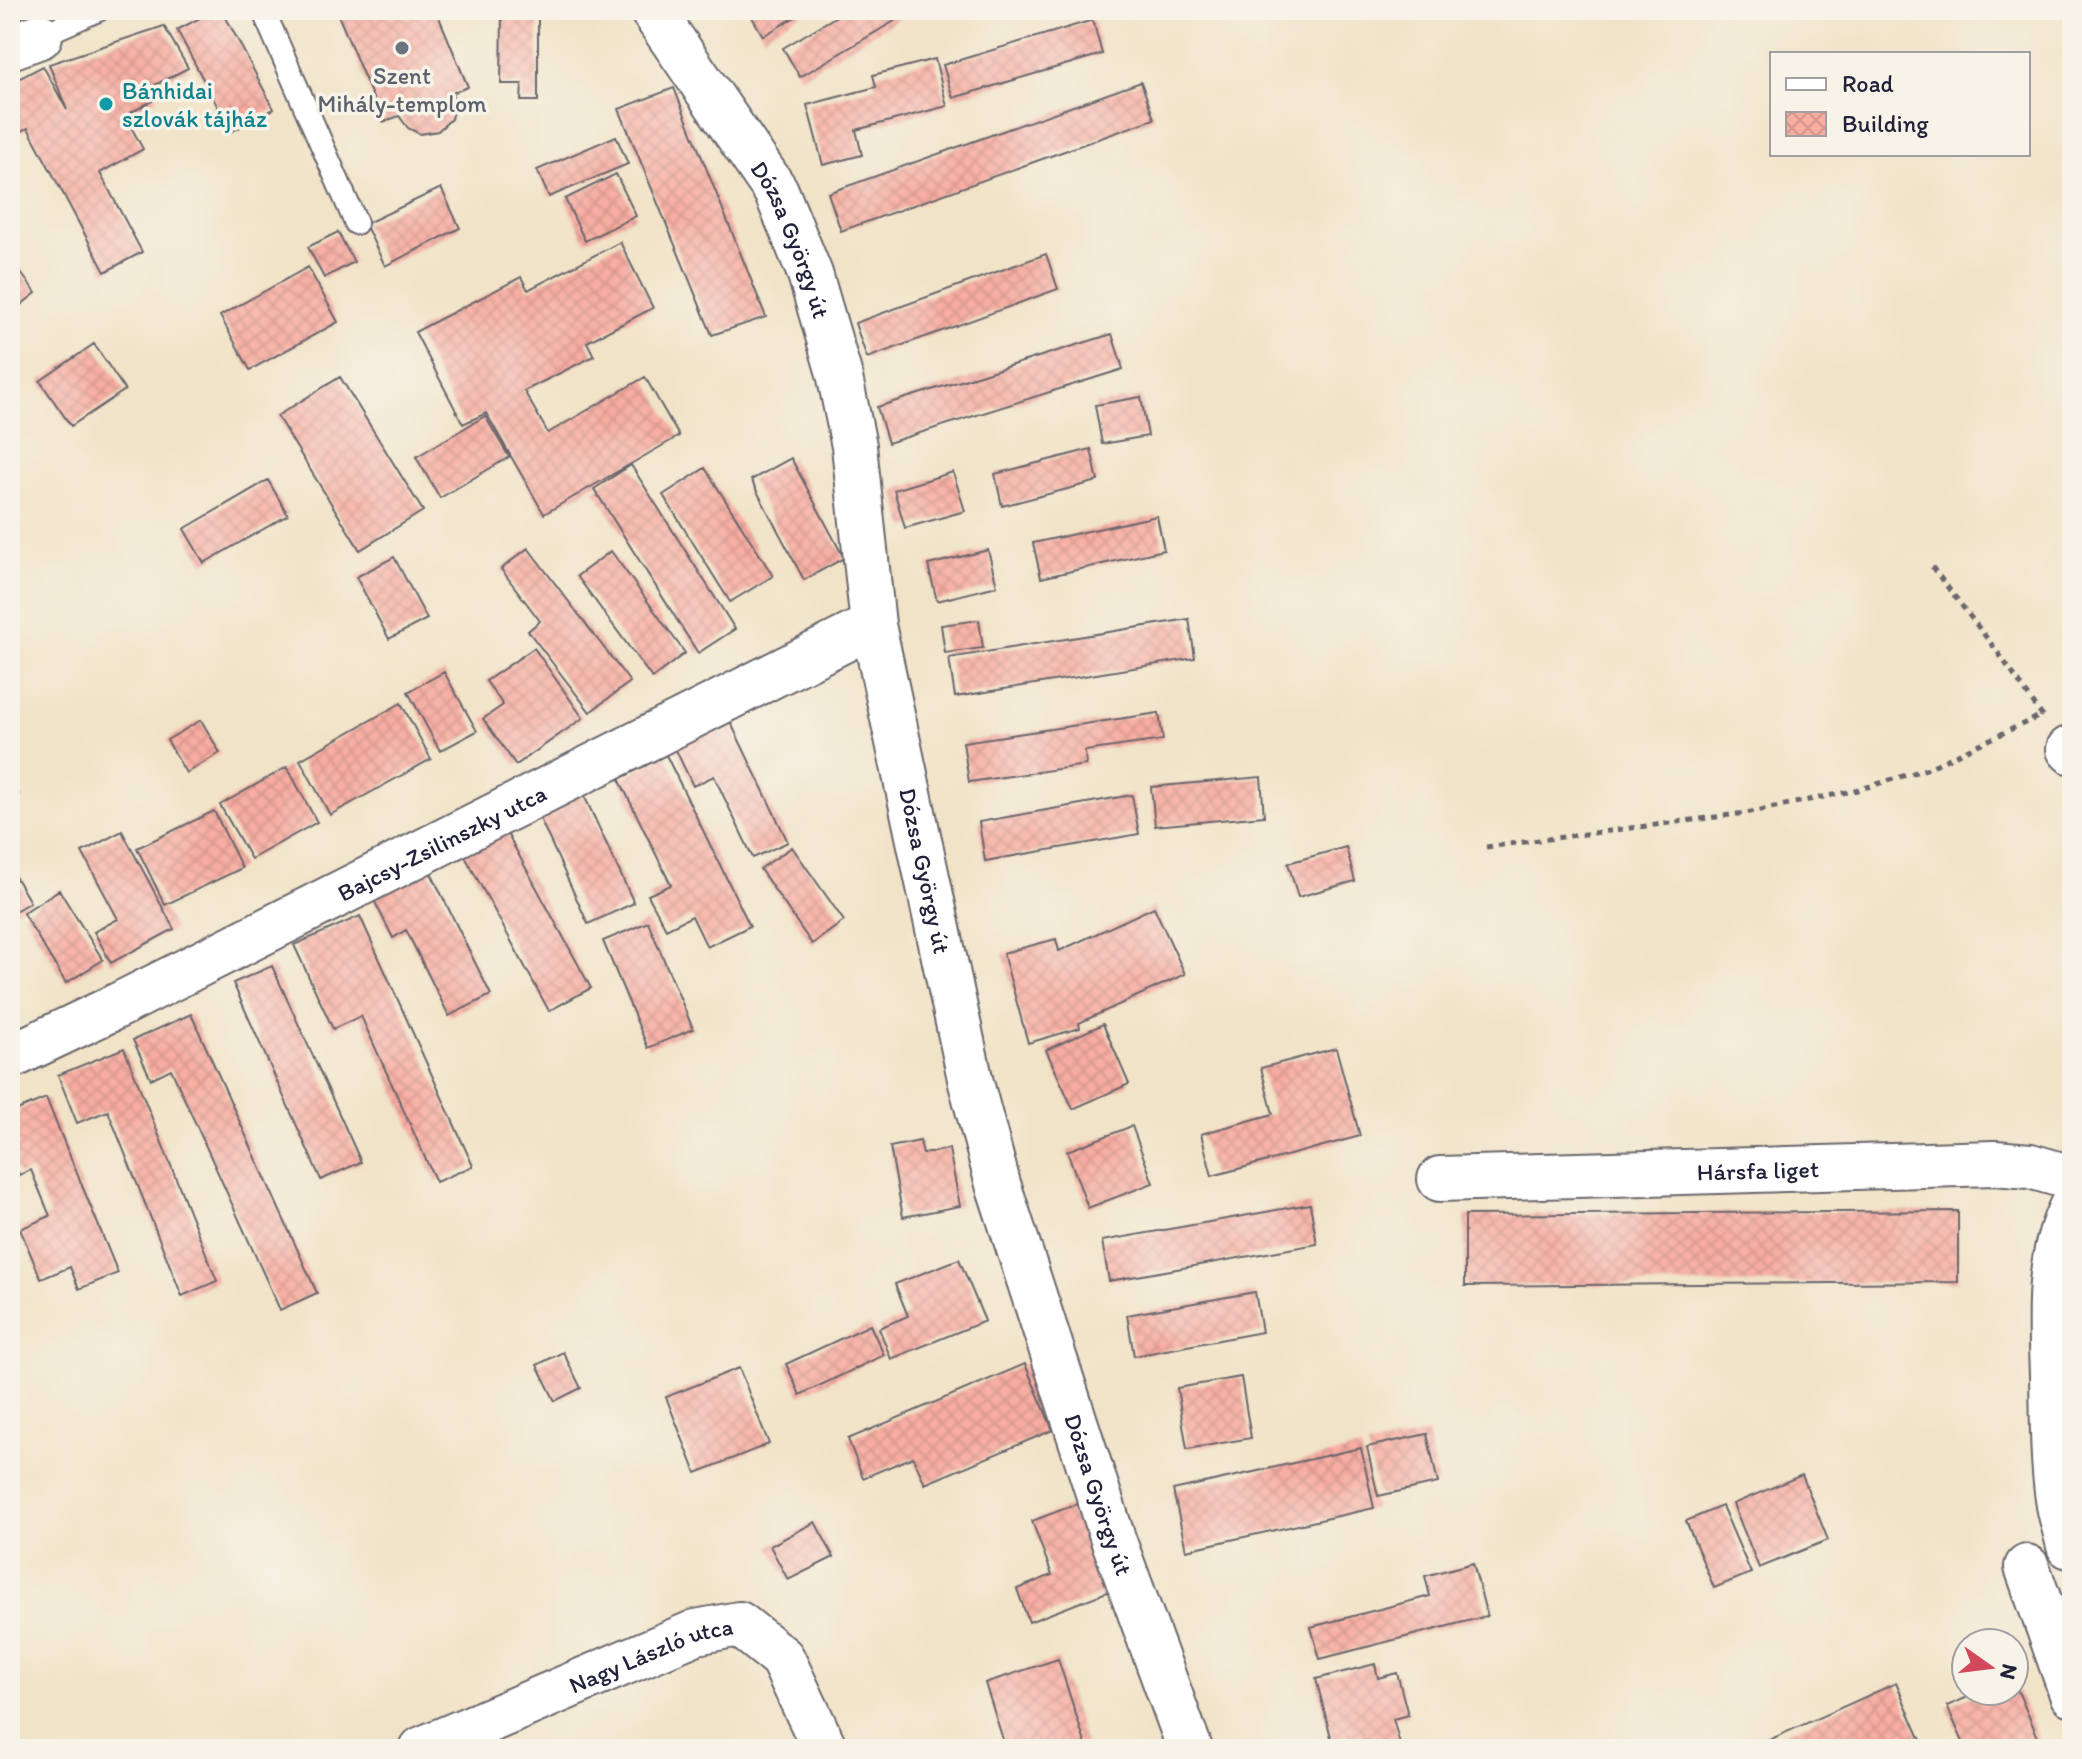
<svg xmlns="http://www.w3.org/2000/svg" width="2082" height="1759" font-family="Itim,sans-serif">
<defs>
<pattern id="building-cross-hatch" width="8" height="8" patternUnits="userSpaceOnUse" patternTransform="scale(2)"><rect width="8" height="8" fill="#f8ada2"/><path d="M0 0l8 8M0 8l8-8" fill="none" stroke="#d4958c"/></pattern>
</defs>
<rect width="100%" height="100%" fill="#f7f3e8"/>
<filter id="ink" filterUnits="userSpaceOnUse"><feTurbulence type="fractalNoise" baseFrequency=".0125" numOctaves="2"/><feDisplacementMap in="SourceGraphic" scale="16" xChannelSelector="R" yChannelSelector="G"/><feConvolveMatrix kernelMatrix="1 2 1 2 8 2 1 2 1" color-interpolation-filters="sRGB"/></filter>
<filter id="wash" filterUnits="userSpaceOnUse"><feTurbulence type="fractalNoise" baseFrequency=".006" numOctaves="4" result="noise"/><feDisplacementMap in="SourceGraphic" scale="32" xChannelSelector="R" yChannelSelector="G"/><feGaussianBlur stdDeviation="1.8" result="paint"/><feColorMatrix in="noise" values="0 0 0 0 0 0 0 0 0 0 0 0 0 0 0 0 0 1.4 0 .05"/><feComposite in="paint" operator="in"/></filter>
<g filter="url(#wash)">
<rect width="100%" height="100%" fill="#f1e3c7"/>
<g id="blocks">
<path fill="url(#building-cross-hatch)" d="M215,10H222L274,109L231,132L177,30Z
M336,10H436L468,87L452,93L454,106L451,119L438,131L420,134L408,128L399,116L383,122Z
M487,10H538V101H521L522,84H501L502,14H487Z
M748,10H807L763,36Z
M847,10H913L800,77L783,48Z
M1093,20L1102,54L953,98L943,65Z
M164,26L188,68L151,87L157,98L125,116L143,149L100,173L142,252L105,272L28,128L10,137V83L43,66L67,110L49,64Z
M935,59L947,106L856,130L862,155L823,165L807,105L876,87L873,75Z
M1141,82L1154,119L841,231L828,193Z
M674,88L766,317L712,335L619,109Z
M616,136L628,164L549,197L537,170Z
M616,174L636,216L585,241L565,199Z
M441,188L460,228L385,266L365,224Z
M338,232L354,262L324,278L308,247Z
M620,242L653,308L587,342L594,356L524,391L548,433L645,377L679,436L544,514L486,413L463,424L415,332L521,277L528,290Z
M1046,254L1058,289L867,358L855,323Z
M12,261L36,293L13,311L10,307Z
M308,267L338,322L250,370L220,316Z
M1112,334L1123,369L888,443L877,407Z
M94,344L125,390L71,426L40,381Z
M340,377L423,511L360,550L277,416Z
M1141,397L1148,436L1102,444L1095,405Z
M485,416L509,457L440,498L416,457Z
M1091,449L1098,481L1002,506L995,474Z
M791,458L844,558L804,580L751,480Z
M631,465L735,629L698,653L594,489Z
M705,468L773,576L730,602L663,495Z
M953,472L965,511L905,528L894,490Z
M268,480L288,515L204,563L184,529Z
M1157,516L1164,550L1041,578L1033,543Z
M528,548L630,682L590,712L528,631L540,621L501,569Z
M988,550L997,586L937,601L928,565Z
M611,551L685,653L652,678L577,576Z
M394,557L427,619L389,639L356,577Z
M1189,619L1195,658L955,697L949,658Z
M979,620L983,648L945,653L941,625Z
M534,648L583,718L516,765L483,719L503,705L486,681Z
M444,672L477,731L440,751L408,692Z
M401,703L431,759L330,815L300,760Z
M1159,713L1163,740L1085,751L1086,765L969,782L963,742Z
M201,720L220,753L186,773L167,740Z
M730,721L788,842L753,858L714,776L693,786L675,748Z
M666,755L750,926L707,947L692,916L666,929L648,895L671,885L619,779Z
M287,767L317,822L251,859L220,805Z
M1261,777L1264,816L1155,826L1151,787Z
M10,779L19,794L10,799Z
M582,791L634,903L588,924L537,812Z
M1132,795L1139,834L985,861L979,822Z
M214,811L242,868L165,905L137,848Z
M503,826L591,988L549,1011L461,849Z
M122,831L174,929L111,963L94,932L118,919L82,852Z
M792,847L844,921L812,944L760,869Z
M1346,847L1355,881L1298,897L1288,863Z
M10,868L30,902L10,914Z
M429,869L491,995L449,1016L406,930L393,938L372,896Z
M59,890L103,960L66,983L23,913Z
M1154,907L1185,974L1079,1023L1080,1028L1028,1043L1003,953L1056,939L1059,951Z
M360,916L473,1166L436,1182L361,1016L333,1029L294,945Z
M648,922L693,1029L648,1048L603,941Z
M272,966L361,1162L321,1180L233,983Z
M191,1014L317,1293L280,1310L171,1069L151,1079L133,1040Z
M1103,1024L1129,1084L1073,1109L1046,1050Z
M124,1048L217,1281L182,1296L108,1111L77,1123L58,1075Z
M1336,1048L1360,1136L1212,1176L1201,1134L1273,1114L1261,1068Z
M46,1098L118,1273L79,1289L70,1267L41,1279L20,1229L50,1216L31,1170L19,1175L10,1152V1113Z
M1132,1126L1153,1183L1088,1208L1067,1151Z
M920,1141L923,1154L949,1149L960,1206L903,1217L890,1147Z
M1310,1204L1317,1244L1109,1281L1102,1241Z
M1958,1211V1282L1465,1286V1215Z
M959,1259L985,1321L891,1359L879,1328L908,1316L895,1284Z
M1255,1292L1262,1332L1134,1356L1127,1315Z
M870,1325L884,1355L800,1395L786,1364Z
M563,1352L581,1388L555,1401L537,1365Z
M1025,1364L1053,1430L925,1484L913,1457L863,1478L848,1439Z
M739,1368L769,1444L696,1473L666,1397Z
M1241,1377L1251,1438L1187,1449L1177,1388Z
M1427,1434L1438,1483L1378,1496L1367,1447Z
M1361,1448L1374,1508L1186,1550L1173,1490Z
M1802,1475L1828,1540L1759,1568L1733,1504Z
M1082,1502L1115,1589L1029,1622L1017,1589L1052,1575L1032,1521Z
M1722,1506L1751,1573L1714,1588L1686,1521Z
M815,1522L834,1557L788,1580L770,1546Z
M1473,1563L1487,1616L1320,1659L1311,1627L1430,1596L1425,1576Z
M1058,1659L1087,1749H1006L985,1683Z
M1375,1664L1378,1678L1397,1673L1408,1715L1393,1719L1401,1748L1334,1749L1316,1679Z
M2014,1682L2043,1749H1966L1947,1706L1982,1691H2014Z
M1896,1683L1923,1745L1914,1749H1749Z"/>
</g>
</g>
<g filter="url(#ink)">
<use href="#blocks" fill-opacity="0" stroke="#6a666c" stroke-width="2"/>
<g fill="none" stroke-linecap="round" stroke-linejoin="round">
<defs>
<path id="lane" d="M263,10L356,223
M40,36L98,10"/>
<g id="street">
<path d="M10,47L40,36"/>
<path d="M2069,749L2072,752"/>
<path id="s1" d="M10,1057L115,1007L873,625"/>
<path id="s2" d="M1440,1179L1995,1163L2030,1166L2072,1178"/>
<path d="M2072,1206C2046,1259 2050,1318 2052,1375C2053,1416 2052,1458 2058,1499C2060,1515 2066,1531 2069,1546L2072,1545"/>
<path d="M2027,1567L2072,1694"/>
<path id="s3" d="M422,1749L696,1632L739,1624L782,1658L825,1749"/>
</g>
<g id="secondary">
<path id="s4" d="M652,10L776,191L810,274L839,373L854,446L873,625L971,1083L998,1184L1113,1539L1190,1749"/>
</g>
</defs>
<use href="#lane" stroke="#6a666c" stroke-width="26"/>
<use href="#street" stroke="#6a666c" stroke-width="48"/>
<use href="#secondary" stroke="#6a666c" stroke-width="48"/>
<path stroke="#6a666c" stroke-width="5" stroke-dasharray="6 6" stroke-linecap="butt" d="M1932,567L1999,654L2043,717
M1486,847L1746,813L1857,790L1926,769L2042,715"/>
<use href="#lane" stroke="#fff" stroke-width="22"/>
<use href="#street" stroke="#fff" stroke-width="44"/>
<use href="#secondary" stroke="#fff" stroke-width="44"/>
</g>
</g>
<circle fill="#6b7280" stroke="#f7f3e8" stroke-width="3" cx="402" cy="48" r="8"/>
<circle fill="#0f9aa8" stroke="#f7f3e8" stroke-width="3" cx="106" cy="104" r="8"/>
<g text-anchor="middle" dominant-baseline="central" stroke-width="7" stroke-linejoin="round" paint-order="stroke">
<g font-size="24" fill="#5b616d" stroke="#f7f3e8">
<text x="402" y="75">Szent<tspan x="402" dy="28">Mihály-templom</tspan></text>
</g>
<g font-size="24" fill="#0d838f" stroke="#f7f3e8" text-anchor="start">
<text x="122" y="90">Bánhidai<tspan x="122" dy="28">szlovák tájház</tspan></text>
</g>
<g font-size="24" fill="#22223b" stroke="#f7f3e8">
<text stroke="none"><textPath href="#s4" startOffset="270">Dózsa György út</textPath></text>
<text stroke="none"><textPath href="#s1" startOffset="482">Bajcsy-Zsilinszky utca</textPath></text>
<text stroke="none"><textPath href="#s4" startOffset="918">Dózsa György út</textPath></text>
<text stroke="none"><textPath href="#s2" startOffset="318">Hársfa liget</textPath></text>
<text stroke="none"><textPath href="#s4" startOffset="1566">Dózsa György út</textPath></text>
<text stroke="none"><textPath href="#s3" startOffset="248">Nagy László utca</textPath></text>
</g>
</g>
<rect width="2082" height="1759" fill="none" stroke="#f7f3e8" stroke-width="40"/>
<rect x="1770" y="52" width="260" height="104" fill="#f7f3e8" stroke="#a29fa3" stroke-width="2"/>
<rect x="1786" y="78" width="40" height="12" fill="#ffffff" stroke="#a29fa3" stroke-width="2"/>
<text x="1842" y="92" font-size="24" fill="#22223b">Road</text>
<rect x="1786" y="112" width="40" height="24" fill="url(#building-cross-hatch)" stroke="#a29fa3" stroke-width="2"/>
<text x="1842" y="132" font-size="24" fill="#22223b">Building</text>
<g transform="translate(1990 1667) rotate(104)"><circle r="38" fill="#f7f3e8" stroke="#a29fa3" stroke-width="2"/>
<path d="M0-6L14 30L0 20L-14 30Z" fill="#d1495b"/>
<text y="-12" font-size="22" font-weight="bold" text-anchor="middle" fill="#22223b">N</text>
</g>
</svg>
